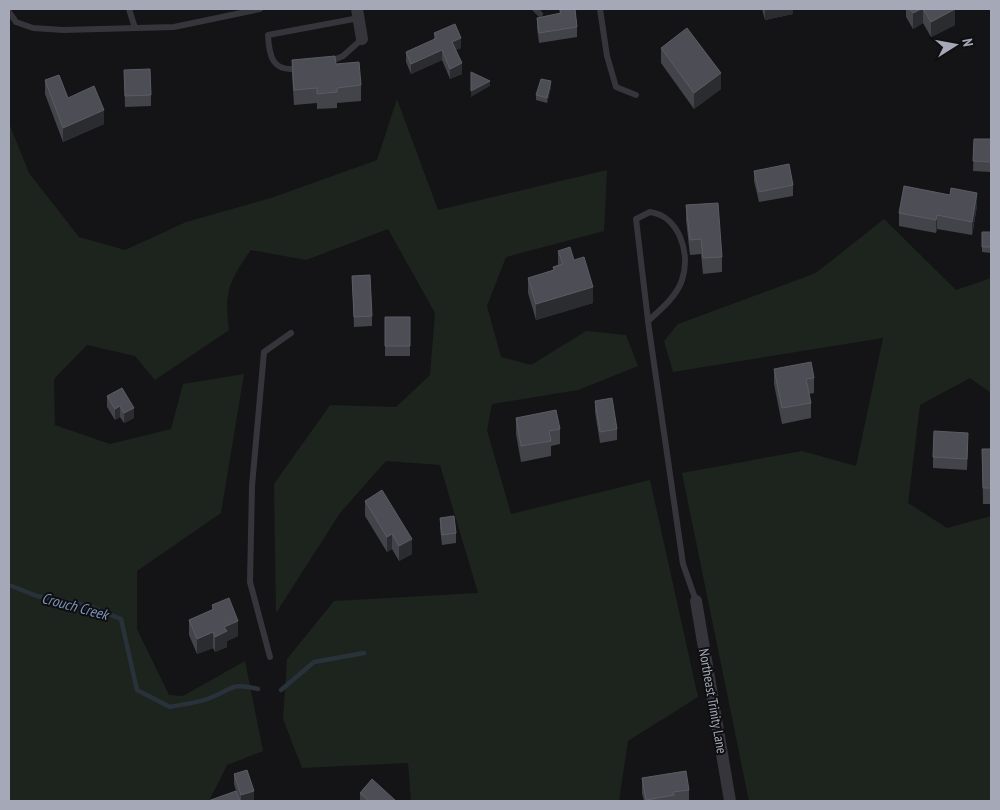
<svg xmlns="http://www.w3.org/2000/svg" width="1000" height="810" font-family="'PT Sans Narrow',sans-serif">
<rect width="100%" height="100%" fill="#141416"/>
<path fill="#1c241d" d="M397,99L438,210L607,170L604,231L506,257L487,306L501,357L531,365L586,331L626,335L638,366L578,390L492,404L487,430L511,514L650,480L698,697L628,741L619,801H411L408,763L302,768L283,719L287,659L334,601L478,593L440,465L386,461L340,513L276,613L274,484L330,405L396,407L430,375L435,313L388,229L306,260L251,250C229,281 224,291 229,330L155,380L135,356L87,345L54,379L55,425L110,444L171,429L183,384L244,374L221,513L137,571V629L169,695L183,696L245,661L263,751L227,765L209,801H9V123L29,173L79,237L125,250L186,222L271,198L377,160Z
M884,219L956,290L991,278V393L970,378L920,405L908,503L947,528L991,516V801H749L682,473L802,451L856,466L883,338L673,372L664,341L678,324L816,273Z"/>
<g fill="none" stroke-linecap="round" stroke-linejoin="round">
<path stroke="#29313b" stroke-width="4.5" d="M9,585L37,596L89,606L121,619L137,690L170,707C183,704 198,703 210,698C233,689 231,682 258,689
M281,690L314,662L364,653"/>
<path stroke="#35353b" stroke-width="6" d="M129,9L135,28
M535,9L540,14
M600,9L607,56L616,87L636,95
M9,12L16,22L33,28L63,30L174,27L260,9
M329,62L343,56L362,39
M299,68C273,73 269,57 268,35L359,18
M648,321C660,310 677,296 682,280C691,253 679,216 650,212L636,219L649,329L683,564L696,601
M270,657L250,582L252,486L264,352L291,333"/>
<path stroke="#35353b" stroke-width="12" d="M357,9L362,39
M696,601L730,801"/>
</g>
<path fill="#424449" d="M559,9H575L577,27V37L539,43L537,28V18L560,14Z
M762,9H793V14L765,20Z
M906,9H954L955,25L931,37L923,23L913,29L906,17Z
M434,33L461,48L456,50L462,74L450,79L442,60L411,74L406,62V52L434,40Z
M661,48L721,89L694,109L661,63Z
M292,60L336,64L361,85V101L337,103V108L317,109V103L294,105L292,75Z
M124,70L151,95V106L125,107Z
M45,80L68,98L104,124L63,142L45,94Z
M551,87L547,103L536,100V95Z
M974,139H991V172L973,171Z
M754,171L793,185V196L759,202L754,181Z
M950,195L977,206L972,235L937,229L936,233L899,226V213Z
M686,205L722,257V272L703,274L701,254L690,255L686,220Z
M982,232H991V253L982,252Z
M558,251L574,260L593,303L536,320L528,293V278L553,270V267L558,265Z
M352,276L372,316V326L354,327Z
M385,317H410V356H385Z
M774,369L814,378V393L809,394L811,403V418L782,424L774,384Z
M107,396L134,418L124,423L120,417L115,420L107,407Z
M595,401L617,429V440L600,443L595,412Z
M516,418L560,429V444L551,446V456L521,462L516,434Z
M968,443L967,470L933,468V457Z
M982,449H991V504H983Z
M365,501L412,554L399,561L392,549L387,552L365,516Z
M440,518L456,533V543L442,545L440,528Z
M212,605L238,636L227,641V647L215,652L213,648L197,654L189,635V620L212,610Z
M234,774L254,801H208L236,791L234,784Z
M642,778L689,790V801H644L642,793Z
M360,793L396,801H360Z"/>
<path fill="#2b2c30" d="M765,9H793V14L765,20Z
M921,9H923V23L913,29V13Z
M955,9V25L931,37V22Z
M461,38V48L452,52V42Z
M442,50V60L411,74V64Z
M462,63V74L450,79V69Z
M721,73V89L694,109V93Z
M490,81V86L471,97V91Z
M551,81V87L547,103V98Z
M104,110V124L63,142V128Z
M977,193V206L972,235V222Z
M937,215V229L936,233V220Z
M593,287V303L536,320V304Z
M120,406V417L115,420V409Z
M134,408V418L124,423V413Z
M392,534V549L387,552V537Z
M412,539V554L399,561V546Z
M238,621V636L227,641V647L215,652V637L224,627Z
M213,632V648L197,654V639Z
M254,791V801H241V795Z"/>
<path fill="#4d4e55" stroke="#5a5c64" d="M560,9H575L577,27L539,33L537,18L561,13Z
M910,9H921L913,13Z
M923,9H955L931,22Z
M455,24L461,38L452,42L462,63L450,69L442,50L411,64L406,52L437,38L434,33Z
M687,28L721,73L694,93L661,48Z
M335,56L336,64L359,62L361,85L337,88V92L317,94V88L294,90L292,60Z
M150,69L151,95L125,96L124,70Z
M471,72L490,81L471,91Z
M59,75L68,98L94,86L104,110L63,128L45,80Z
M541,79L551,81L547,98L536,95Z
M974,139H991V162L973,161Z
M789,164L793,185L759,192L754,171Z
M904,186L950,195L951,188L977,193L972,222L937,215L936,220L899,213Z
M718,203L722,257L703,258L701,239L690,240L686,205Z
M982,232H991V247H982Z
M570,247L574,260L584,257L593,287L536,304L528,278L554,270L553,267L563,264L558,251Z
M370,275L372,316L354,317L352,276Z
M385,317H410V346H385Z
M811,362L814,378L806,379L811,403L782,408L774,369Z
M122,388L134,408L124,413L120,406L115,409L107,396Z
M612,398L617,429L600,432L595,401Z
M556,410L560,429L549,431L551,441L521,446L516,418Z
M934,431L968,433L967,459L933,457Z
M982,449H991V488H983Z
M382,490L412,539L399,546L392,534L387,537L365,501Z
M454,516L456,533L442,535L440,518Z
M229,598L238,621L224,627L227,631L215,637L213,632L197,639L189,620L214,609L212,605Z
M247,770L254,791L241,795L234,774Z
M686,771L689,790L673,792L674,795L646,800L642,778Z
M372,779L396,801H369L360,793Z
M236,791L240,801H208Z"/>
<g text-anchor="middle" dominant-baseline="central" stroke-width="4" stroke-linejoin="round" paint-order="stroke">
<g font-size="14" fill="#a4a8b7" stroke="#0f0f11">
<text transform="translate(713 701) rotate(80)">Northeast Trinity Lane</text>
</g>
<g font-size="15" font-style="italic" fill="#7893b6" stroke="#0f0f11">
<text transform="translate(75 606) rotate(15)">Crouch Creek</text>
</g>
</g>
<rect width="1000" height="810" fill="none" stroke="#a4a8b7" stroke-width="20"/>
<g transform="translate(955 45) rotate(79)" stroke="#0f0f11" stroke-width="4" paint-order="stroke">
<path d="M0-4L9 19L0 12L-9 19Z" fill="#a4a8b7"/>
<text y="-8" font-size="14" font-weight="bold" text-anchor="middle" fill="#a4a8b7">N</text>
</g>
</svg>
